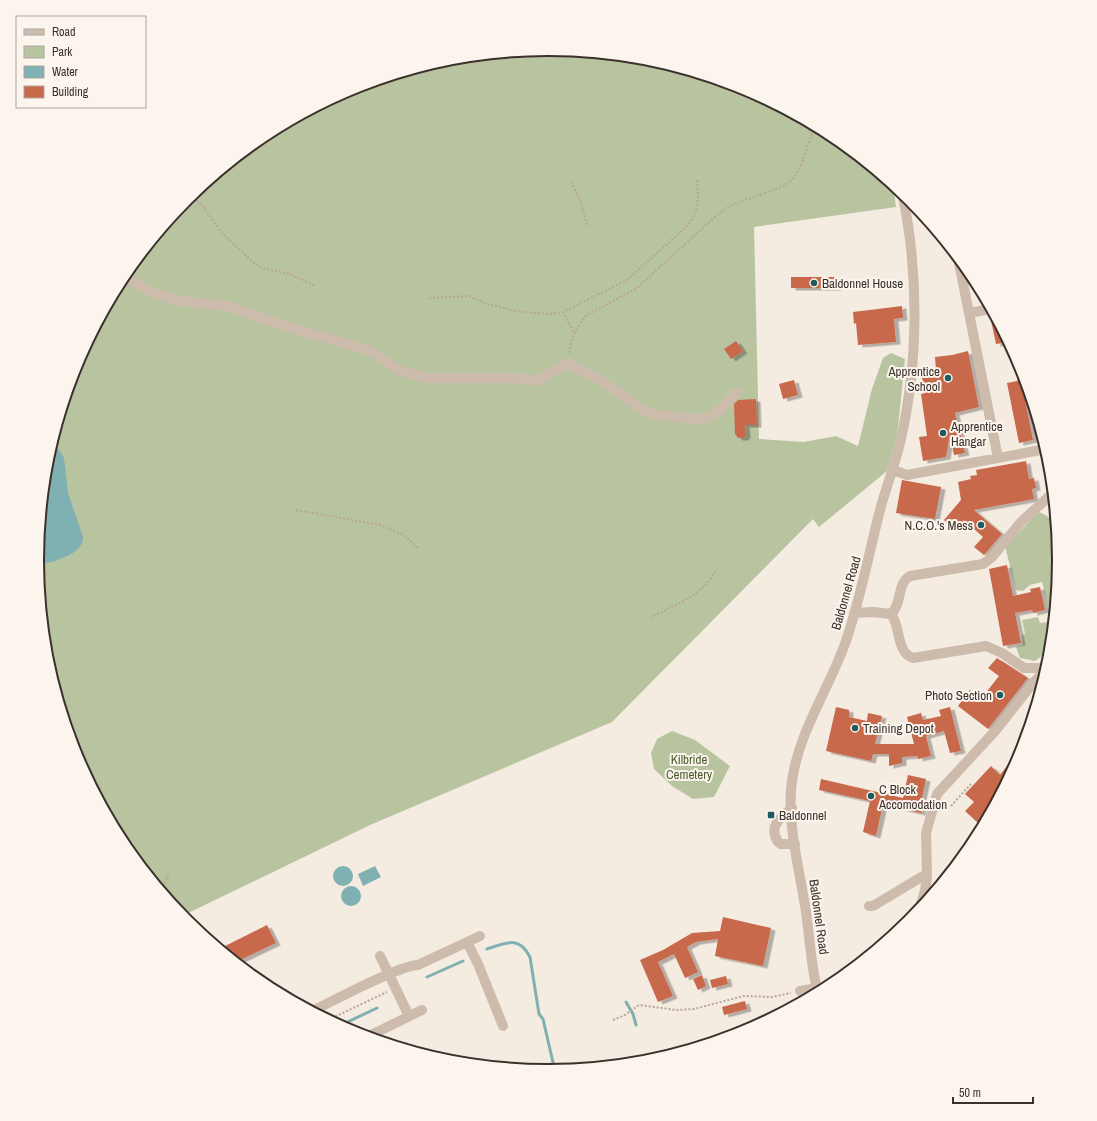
<svg xmlns="http://www.w3.org/2000/svg" width="1097" height="1121" font-family="'Archivo Narrow',sans-serif">
<defs>
<filter id="shadow"><feDropShadow dx="4.5" dy="2.5" stdDeviation="0" flood-color="#0004"/></filter>
</defs>
<rect width="100%" height="100%" fill="#f4ebe1"/>
<path fill="#b8c4a0" d="M549,49L649,59L744,88L833,135L893,185L896,207L754,227L759,439L804,442L836,436L858,446L872,389L883,358L891,353L905,359L897,437L887,471L819,527L813,519L612,722L370,825L182,916L123,844L76,756L47,660L37,560L47,460L76,365L123,276L187,199L265,135L353,88L449,59Z
M1038,512C1047,514 1055,521 1057,531L1060,561L1055,610L1049,609L1042,582L1030,585L1023,591L1016,590L1006,550V546Z
M1038,617L1040,623L1049,622L1054,625L1043,655L1035,661L1020,658L1016,647L1023,645L1022,635L1025,634L1022,620Z
M672,731L695,740L730,766L714,797L693,799L672,786L654,769L651,753L657,739Z"/>
<path fill="#7fb0b2" d="M50,449H58L64,458L68,493L83,537C83,556 52,561 38,566L47,460Z
M333 876a10 10 0 1 1 20 0a10 10 0 1 1-20 0Z
M375,866L381,877L363,886L358,874Z
M341 896a10 10 0 1 1 20 0a10 10 0 1 1-20 0Z"/>
<g fill="none" stroke-linecap="round" stroke-linejoin="round">
<path stroke="#7fb0b2" stroke-width="3" d="M487,949C506,943 519,935 530,957L539,1014L543,1019L555,1071
M427,977L463,961
M626,1002L633,1014L636,1025
M339,1026L377,1008"/>
</g>
<path fill="#c8694b" filter="url(#shadow)" d="M791,277H837V288H791Z
M902,306L903,318L894,319L896,342L858,345L856,323L854,324L853,312Z
M994,314L1006,336L1009,342L996,344L990,316Z
M736,341L743,351L731,359L724,349Z
M968,351L979,407L955,413L965,453L954,455L950,434L946,457L923,461L919,437L927,436L921,394L925,393L921,373L936,370L935,357L952,355Z
M794,380L798,395L783,399L779,384Z
M1021,380L1033,440L1019,443L1007,383Z
M756,399L757,425H745L746,435L744,438H738L735,434L734,404L738,400Z
M1026,461L1029,479L1034,478L1036,488L1032,489L1034,499L974,510L1002,534L984,555L974,547L983,537L964,520L955,530L944,520L961,500L958,482L971,479L970,476L977,475L976,470Z
M902,480L941,487L935,519L896,513Z
M1007,565L1013,596L1031,592L1030,589L1040,587L1045,610L1033,613L1032,610L1015,613L1021,643L1003,646L989,569Z
M997,658L1028,678L988,729L958,706L970,690L981,699L999,676L988,668Z
M836,707L849,710V717L867,721L868,713L882,716L875,744H914L907,717L921,713L923,720L941,716L939,710L950,707L961,751L950,753L944,731L926,736L931,756L918,759V756L902,757V763L889,766V754H873L871,761L826,751Z
M1020,749L1023,751L1021,756L989,816L987,814L978,823L965,811L974,802L965,794L991,766L1000,775Z
M908,775L926,779L921,802H923L921,813L883,804L876,836L863,832L870,801L819,790L821,779L903,798Z
M723,917L771,928L763,966L715,956L718,939L696,942L687,947L698,972L685,978L674,954L658,962L673,996L658,1002L640,960L663,950L692,933L720,931Z
M267,925L276,943L236,962L219,949Z
M702,975L706,986L698,990L693,979Z
M726,976L728,984L712,988L710,980Z
M745,1001L747,1009L724,1015L722,1007Z"/>
<g fill="none" stroke-linecap="round" stroke-linejoin="round">
<path stroke="#b9a596" stroke-width="2" stroke-dasharray="2 2" stroke-linecap="butt" d="M571,182L581,202L587,225
M190,196L203,206L220,231L253,262L262,268L290,274L315,286
M429,298L469,296L484,303L515,311L549,314L563,312L627,280L686,227C701,211 698,199 697,178
M563,312L574,332
M569,353C572,338 576,326 587,315L637,288L718,214L732,205L784,186L793,179L800,168L815,126
M296,510L380,525L404,535L419,549
M650,618C671,606 705,595 715,571
M951,806L971,784
M161,891L169,873
M300,1005L306,1002
M328,1020L387,992
M613,1020L625,1015L639,1005L677,1010L694,1009L744,996L772,997L791,993"/>
<path stroke="#cdbbac" stroke-width="10" d="M958,258L969,313
M124,276L151,292L176,300L232,307L275,323L371,351L398,370L425,378H516L537,381L567,363L599,379L643,410L657,415L697,419L708,418L719,411L737,392
M991,309L969,313L998,458
M893,470L907,475L1046,449L1052,477
M854,613L873,612L891,614C901,626 896,653 913,658L986,646L1002,653L1024,668H1048
M891,614C903,603 896,584 910,576L983,564L992,557L1021,522L1053,493
M792,808C780,818 768,826 778,842L781,844H795
M869,906H873L923,876H927
M918,913L925,891L927,876L926,833L937,794L996,730L1033,683L1048,668L1051,655
M467,942L478,964L503,1026
M380,956L409,1016
M800,991L817,988
M818,994C811,967 810,939 806,912C800,872 786,820 792,781C799,730 831,686 847,638C861,596 869,553 880,510C886,487 895,465 900,443C919,362 919,272 902,192
M312,1011C333,1001 400,965 418,965L480,936
M367,1037L422,1010"/>
</g>
<g fill="#1f5a5e" stroke="#fbf5ee" stroke-width="1.5">
<circle cx="814" cy="283" r="4"/>
<circle cx="948" cy="378" r="4"/>
<circle cx="943" cy="433" r="4"/>
<circle cx="981" cy="525" r="4"/>
<circle cx="1000" cy="695" r="4"/>
<circle cx="855" cy="728" r="4"/>
<circle cx="871" cy="796" r="4"/>
<rect x="767" y="811" width="8" height="8" rx="2"/>
</g>
<g text-anchor="middle" dominant-baseline="central" stroke-width="4" stroke-linejoin="round" paint-order="stroke">
<g font-size="13" fill="#3b302b" stroke="#fbf5ee" text-anchor="start">
<text x="822" y="283">Baldonnel House</text>
<text x="940" y="371" text-anchor="end">Apprentice<tspan x="940" dy="15">School</tspan></text>
<text x="951" y="426">Apprentice<tspan x="951" dy="15">Hangar</tspan></text>
<text x="973" y="525" text-anchor="end">N.C.O.'s Mess</text>
<text x="992" y="695" text-anchor="end">Photo Section</text>
<text x="863" y="728">Training Depot</text>
<text x="879" y="789">C Block<tspan x="879" dy="15">Accomodation</tspan></text>
<text x="779" y="815">Baldonnel</text>
</g>
<g font-size="13" fill="#3b302b" stroke="#fbf5ee">
<text transform="translate(846 593) rotate(-74)">Baldonnel Road</text>
<text transform="translate(819 917) rotate(82)">Baldonnel Road</text>
</g>
<g font-size="13" fill="#4a5a2e" stroke="#fbf5ee">
<text x="689" y="759">Kilbride<tspan x="689" dy="15">Cemetery</tspan></text>
</g>
</g>
<path d="M0 0H1097V1121H0ZM44 560a504 504 0 1 1 1008 0a504 504 0 1 1-1008 0Z" fill="#fbf5ee" fill-rule="evenodd"/>
<path fill="none" stroke="#3b302b" stroke-width="2" d="M44 560a504 504 0 1 1 1008 0a504 504 0 1 1-1008 0Z"/>
<rect x="16" y="16" width="130" height="92" fill="#fbf5ee" stroke="#aea6a0"/>
<rect x="24" y="29" width="20" height="6" fill="#cdbbac" stroke="#aea6a0"/>
<text x="52" y="36" font-size="12" fill="#3b302b">Road</text>
<rect x="24" y="46" width="20" height="12" fill="#b8c4a0" stroke="#aea6a0"/>
<text x="52" y="56" font-size="12" fill="#3b302b">Park</text>
<rect x="24" y="66" width="20" height="12" fill="#7fb0b2" stroke="#aea6a0"/>
<text x="52" y="76" font-size="12" fill="#3b302b">Water</text>
<rect x="24" y="86" width="20" height="12" fill="#c8694b" stroke="#aea6a0"/>
<text x="52" y="96" font-size="12" fill="#3b302b">Building</text>
<path d="M953 1097v6h80v-6" fill="none" stroke="#3b302b" stroke-width="2"/>
<text x="959" y="1097" font-size="12" fill="#3b302b" stroke="#fbf5ee" stroke-width="3" paint-order="stroke">50 m</text>
</svg>
